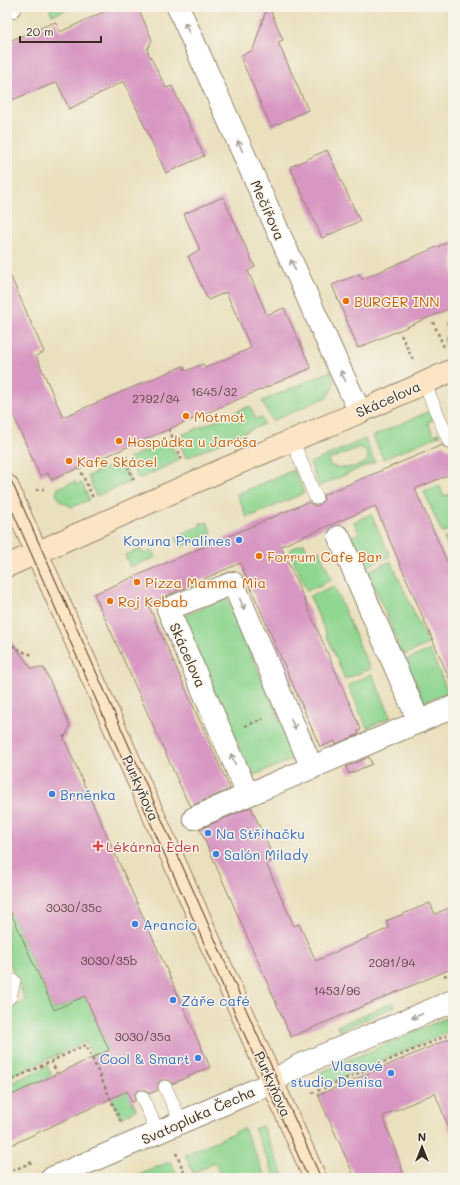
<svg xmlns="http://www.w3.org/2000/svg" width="460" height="1185" font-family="Mali,sans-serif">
<rect width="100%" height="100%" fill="#f7f3e8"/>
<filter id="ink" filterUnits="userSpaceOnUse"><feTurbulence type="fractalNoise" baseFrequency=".025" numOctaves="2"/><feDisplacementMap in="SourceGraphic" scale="8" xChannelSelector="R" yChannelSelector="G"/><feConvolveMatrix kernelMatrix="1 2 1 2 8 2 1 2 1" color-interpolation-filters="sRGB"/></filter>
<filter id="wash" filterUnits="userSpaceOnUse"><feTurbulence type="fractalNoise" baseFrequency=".012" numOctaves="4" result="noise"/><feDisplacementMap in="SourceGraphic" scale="16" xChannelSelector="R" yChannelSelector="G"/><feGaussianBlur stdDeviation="0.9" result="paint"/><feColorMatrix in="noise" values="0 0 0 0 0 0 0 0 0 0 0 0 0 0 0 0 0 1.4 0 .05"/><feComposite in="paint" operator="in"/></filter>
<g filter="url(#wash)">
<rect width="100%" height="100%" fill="#eae0bd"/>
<path fill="#8fd691" stroke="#658058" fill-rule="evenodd" d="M49,7H72L52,15Z
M453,319V344L447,346L444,338L449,336L444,323Z
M331,371L334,381V386L327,397L272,421L262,401Z
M250,406L256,419L261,417L264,424L186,458L177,437Z
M430,411L433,420L428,422L433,435L439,433L440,435L383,459L373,436Z
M365,439L375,462L319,486L310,463ZM360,447L365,450L368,457L367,462C353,468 346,469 331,466L329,463L330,459Z
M169,440L178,461L138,479L129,458Z
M122,461L131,482L96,496L88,476Z
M294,470L304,493L247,518L237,494Z
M75,481L76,485L82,483L89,500L72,507L60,501L56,494L58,488Z
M439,485L444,496L453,493V528L442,533L424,491Z
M371,514L390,556L365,567L352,536L359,533L354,522Z
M202,522L203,524L207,522L212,533L180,547L176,538L188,531L200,526V523Z
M453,535V559L444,538Z
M304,543L309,555L319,550L332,580L307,591L289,550Z
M141,549L143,554L153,550L156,557L130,567L125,555Z
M391,561L428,644L404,655L402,651L399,650L396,643L397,640L373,584L369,582L366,575L368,571Z
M334,586L370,669L345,679L310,596Z
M227,598L296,758L252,776L181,617Z
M430,650L448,692L424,702L406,660Z
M372,674L391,717L367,728L348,685Z
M7,904L54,1010L85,996L136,1110L121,1118L86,1042L7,1078V1027L13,1024L9,1011L25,1000L7,956Z
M393,1002L395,1006L339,1031L337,1026Z
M453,1015V1030L324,1085L319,1073Z
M47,1066L52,1076L7,1097V1085Z
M262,1126L285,1178H276L254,1129Z
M244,1128L266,1178H222L215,1163L193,1173L185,1155Z
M171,1161L178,1178H132Z"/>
<g id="blocks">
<path fill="#d897c2" d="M114,7H138L152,40L147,50L166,88L172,86L204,156L166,173L124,81L69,109L57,82L7,102V42L55,22L60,32Z
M267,7H269L283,40L278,42L308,110L271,127L240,56L253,50Z
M327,150L360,221L322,238L290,167Z
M223,197L255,267L248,271L267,315L284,308L311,368L51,480L48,473L40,476L7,401V268L44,352L36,356L63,417L183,366L186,371L203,364L205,368L251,348L226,292L208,300L188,256L200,250L184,214Z
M453,240V307L358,348L332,285L359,274L362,279Z
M442,445L448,449L453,448V473L415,489L453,575V687L375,506L281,546L361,730L358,731L359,734L336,744L335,741L320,747L240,563L148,604L230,789L191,806L189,803H188L94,594L308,502L315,506L319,505L324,499L323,495Z
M7,635L31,668H44L70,726L64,739L210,1067L172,1084L169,1080H162L158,1083V1090L149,1094L146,1090H139L135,1093L134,1097L135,1101L132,1102L127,1091L7,1147V1097L109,1050L85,996L54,1010L7,904Z
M369,757L372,764L349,774L346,767Z
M251,807L271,852L268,853L271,862L266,863L294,926L299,924L316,961L389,928L386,921L430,903L435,914L453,906V968L291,1037L200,829Z
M453,1037V1135L452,1136L435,1093L383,1116L405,1178H355L318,1095Z"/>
</g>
</g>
<g filter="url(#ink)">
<use href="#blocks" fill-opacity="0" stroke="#92856e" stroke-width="1"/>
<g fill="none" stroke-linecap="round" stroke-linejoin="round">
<defs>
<path id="lane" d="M424,383L449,441
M292,440L316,498
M7,998L10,997L14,981
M165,1087L181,1122
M142,1097L158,1132"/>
<path id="street" d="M178,7L337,363L360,412
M7,8L10,7
M339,537L419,722
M248,795L168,609L233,583L312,768
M194,818L453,707
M52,1178L235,1099L267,1085L300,1065L453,1001"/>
<path id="secondary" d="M7,486L315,1178
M7,566L222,470L360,412L453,370"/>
</defs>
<use href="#lane" stroke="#92856e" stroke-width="14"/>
<use href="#street" stroke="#92856e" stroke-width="24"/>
<use href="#secondary" stroke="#92856e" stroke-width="24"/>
<path stroke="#92856e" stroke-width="2.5" stroke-dasharray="3 3" stroke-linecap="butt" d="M433,322L444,347
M401,335L413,360
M169,429L182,460
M123,455L134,481
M79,467L93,498
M36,490L44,489
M7,643L26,653L33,655
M245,726L263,719
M63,737L69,734
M444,976L453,972
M51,1061L57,1073
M7,1082L86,1045L121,1122
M312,1093L453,1033
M176,1153L186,1177
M7,1173L32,1162"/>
<use href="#lane" stroke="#fff" stroke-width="13"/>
<use href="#street" stroke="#fff" stroke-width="22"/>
<use href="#secondary" stroke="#fce5c4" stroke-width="22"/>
<path stroke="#3b2a1e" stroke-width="1" d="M7,471L321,1178
M7,499L308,1178"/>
</g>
<defs><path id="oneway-shaft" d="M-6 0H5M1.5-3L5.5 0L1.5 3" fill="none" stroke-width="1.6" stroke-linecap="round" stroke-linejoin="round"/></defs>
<g stroke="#a79f9a">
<use href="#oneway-shaft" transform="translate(187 28) rotate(-114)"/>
<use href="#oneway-shaft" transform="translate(240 146) rotate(-114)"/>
<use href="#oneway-shaft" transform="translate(293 265) rotate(-114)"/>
<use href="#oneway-shaft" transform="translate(343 376) rotate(-116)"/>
<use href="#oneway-shaft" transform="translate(242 604) rotate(67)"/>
<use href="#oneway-shaft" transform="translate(293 724) rotate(67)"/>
<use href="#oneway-shaft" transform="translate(233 759) rotate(-113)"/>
<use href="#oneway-shaft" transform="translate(417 1016) rotate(157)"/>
</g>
</g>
<g fill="#e8710a" stroke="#f7f3e8" stroke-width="1.5">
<circle cx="346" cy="301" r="4"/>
<circle cx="186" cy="416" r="4"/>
<circle cx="119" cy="441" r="4"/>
<circle cx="69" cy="461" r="4"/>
<circle cx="259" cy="556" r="4"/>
<circle cx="137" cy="582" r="4"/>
<circle cx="110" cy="601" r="4"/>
</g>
<g fill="#3f7fe0" stroke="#f7f3e8" stroke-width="1.5">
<circle cx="239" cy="540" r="4"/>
<circle cx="52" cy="794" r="4"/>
<circle cx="208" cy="833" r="4"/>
<circle cx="216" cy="854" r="4"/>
<circle cx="135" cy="924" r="4"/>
<circle cx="173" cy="1000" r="4"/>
<circle cx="198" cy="1058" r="4"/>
<circle cx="391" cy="1073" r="4"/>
</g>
<path fill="#e0444e" stroke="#f7f3e8" stroke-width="1.5" d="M96 840h4v4h4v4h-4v4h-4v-4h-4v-4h4z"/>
<g text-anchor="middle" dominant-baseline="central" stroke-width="3" stroke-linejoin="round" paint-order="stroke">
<g font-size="12" fill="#624547">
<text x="214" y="391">1645/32</text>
<text x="156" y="398">2792/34</text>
<text x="74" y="907">3030/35c</text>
<text x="109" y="960">3030/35b</text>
<text x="392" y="962">2091/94</text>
<text x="337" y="990">1453/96</text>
<text x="143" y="1036">3030/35a</text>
</g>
<g font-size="14" fill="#3b2a1e" stroke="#f7f3e8">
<text transform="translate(268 210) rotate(66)">Mečířova</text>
<text transform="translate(388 399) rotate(-24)">Skácelova</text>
<text transform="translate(188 655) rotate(66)">Skácelova</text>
<text transform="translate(141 788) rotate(66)">Purkyňova</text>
<text transform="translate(273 1084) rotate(66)">Purkyňova</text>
<text transform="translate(198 1115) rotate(-24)">Svatopluka Čecha</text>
</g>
<g font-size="14" fill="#c56008" stroke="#f7f3e8" text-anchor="start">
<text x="354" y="301">BURGER INN</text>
<text x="194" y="416">Motmot</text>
<text x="127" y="441">Hospůdka u Jaróša</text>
<text x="77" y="461">Kafe Skácel</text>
<text x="267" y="556">Forrum Cafe Bar</text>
<text x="145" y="582">Pizza Mamma Mia</text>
<text x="118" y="601">Roj Kebab</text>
</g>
<g font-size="14" fill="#366cbe" stroke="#f7f3e8" text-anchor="start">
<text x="231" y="540" text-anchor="end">Koruna Pralines</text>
<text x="60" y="794">Brněnka</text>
<text x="216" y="833">Na Stříhačku</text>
<text x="224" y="854">Salón Milady</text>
<text x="143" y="924">Arancio</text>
<text x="181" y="1000">Záře café</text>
<text x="190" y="1058" text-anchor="end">Cool &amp; Smart</text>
<text x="383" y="1065" text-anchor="end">Vlasové<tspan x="383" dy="16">studio Denisa</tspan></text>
</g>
<g font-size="14" fill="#be3a42" stroke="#f7f3e8" text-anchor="start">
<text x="106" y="846">Lékárna Eden</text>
</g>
</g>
<rect width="460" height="1185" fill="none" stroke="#f7f3e8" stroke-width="24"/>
<g transform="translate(422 1147)" stroke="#f7f3e8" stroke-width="3" paint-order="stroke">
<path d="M0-3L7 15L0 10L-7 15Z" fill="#3b2a1e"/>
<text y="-6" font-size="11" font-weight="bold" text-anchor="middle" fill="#3b2a1e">N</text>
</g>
<path d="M20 36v6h81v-6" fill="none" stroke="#3b2a1e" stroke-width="2"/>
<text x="26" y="36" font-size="12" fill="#3b2a1e" stroke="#f7f3e8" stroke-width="3" paint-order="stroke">20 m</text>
</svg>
